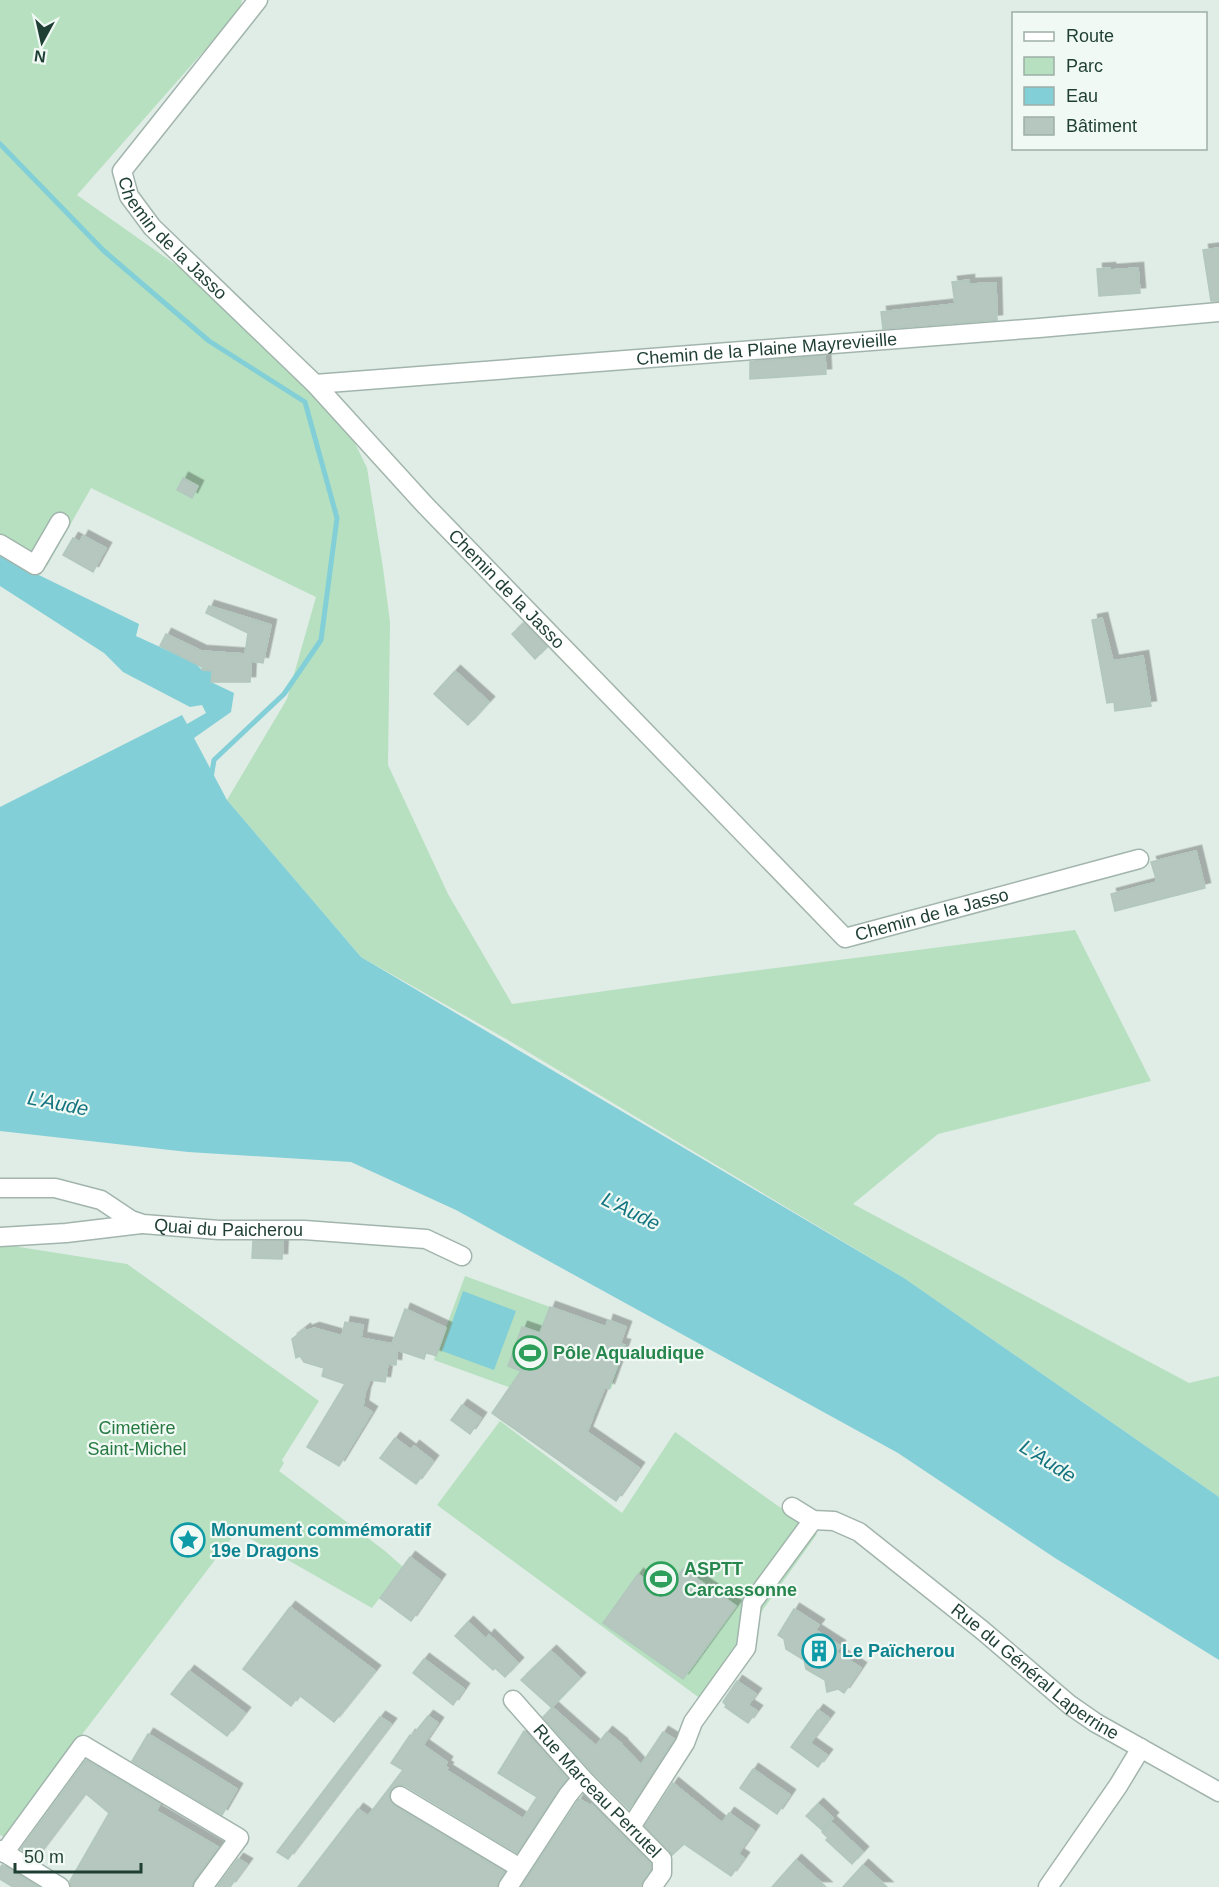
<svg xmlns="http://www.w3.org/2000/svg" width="1219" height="1887" font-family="Arial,sans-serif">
<defs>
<filter id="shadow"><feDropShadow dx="5.5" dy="-5.5" stdDeviation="0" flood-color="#0004"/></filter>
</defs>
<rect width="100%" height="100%" fill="#e0ece6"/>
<path fill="#b6e0bf" d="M0,0H242L239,11L77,195L244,313L333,398L367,468L383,568L390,622L388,765L448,894L512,1004L706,977L1075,930L1151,1081L938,1134L853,1204L1189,1383L1219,1376V1497L904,1278L508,1040L361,957L227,800L287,699L316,597L91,488L47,566L0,538Z
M0,1244L127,1264L319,1401L282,1460L284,1463L279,1471L385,1551L403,1567L372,1608L237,1531L4,1837L0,1835Z
M465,1276L605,1327L608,1320L626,1327L620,1343L626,1345L611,1389L605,1387L594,1418L434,1360Z
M500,1421L622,1513L675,1432L817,1534L752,1625L705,1702L437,1505Z"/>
<path fill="#82cfd7" d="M0,556L139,624L136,636L195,663L202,670L212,671L211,682L234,693L231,712L194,738L227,800L361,957L904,1278L1219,1497V1660L1055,1558L898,1453L456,1210L351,1162L188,1152L0,1131V807L182,715L187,724L206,713L202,705L190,707L123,672L104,653L0,586Z
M463,1291L516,1311L494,1370L442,1351Z"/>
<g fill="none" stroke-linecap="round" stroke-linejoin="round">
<path stroke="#82cfd7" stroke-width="5" d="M0,144L104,251L209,341L305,402L337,518L321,640L284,694L214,760L211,778"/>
</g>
<path fill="#b5c7bf" stroke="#b2c7bd" stroke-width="1.5" filter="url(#shadow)" d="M1219,248V301H1211L1203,250Z
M1110,268V270L1138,268L1140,293L1099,296L1097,269Z
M969,280V284L996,283L997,320L883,329L881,312L955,304L952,282Z
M825,356L826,374L750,379V362Z
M183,478L198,486L192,498L177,490Z
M83,536L106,548L93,572L63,555L73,538L80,542Z
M209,606L271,625L263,663L251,661L250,682H211L212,671L202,670V667L160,646L166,634L201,651L245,654L248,633L206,613Z
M1102,618L1113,661L1143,656L1151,706L1115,711L1114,702L1107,703L1092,620Z
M524,623L547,647L535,659L512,634Z
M455,671L489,702L468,725L434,694Z
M1196,851L1205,888L1115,911L1111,894L1157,882L1151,862Z
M253,1241H283L282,1259L252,1258Z
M550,1307L606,1327L608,1320L626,1327L620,1344L625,1345L609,1389L605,1387L587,1432L639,1468L616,1501L492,1413L521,1371L508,1366L522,1327L540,1333Z
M405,1309L446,1328L436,1356L426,1352L424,1359L397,1350L396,1365L388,1364L385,1382L370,1380L365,1393L363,1406L372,1412L339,1466L307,1447L345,1384L322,1376L324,1368L304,1362L300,1356L296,1358L292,1339L305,1329L306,1331L314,1328L342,1336L345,1322L363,1325L361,1338L392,1344Z
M462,1405L481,1418L470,1434L451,1420Z
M395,1438L411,1450L414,1446L433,1461L416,1484L380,1458Z
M410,1557L440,1580L411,1621L380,1598Z
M683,1569L736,1606L683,1679L603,1623L638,1574L665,1593Z
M290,1607L375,1671L334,1722L299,1695L291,1706L243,1669Z
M794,1609L819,1625L815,1630L840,1646L836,1652L861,1668L844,1693L838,1689L827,1692L825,1680L806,1669L804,1660L786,1649L784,1639L778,1635Z
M468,1622L486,1639L489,1635L518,1663L505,1677L495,1668L493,1670L455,1636Z
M551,1651L580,1678L552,1707L596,1746L607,1732L622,1744V1745L641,1765L663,1732L674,1739L629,1809L590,1770L543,1717L552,1708L521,1680Z
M424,1659L464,1689L453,1705L413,1673Z
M189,1671L245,1713L227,1736L171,1694Z
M737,1681L756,1694L748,1705L757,1711L748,1723L725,1707L726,1705L723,1702Z
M818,1710L829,1718L810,1743L827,1755L818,1767L791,1747Z
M428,1716L438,1723L423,1745L447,1762L445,1766L448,1768L446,1770L523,1819L537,1797L498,1773L524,1731L567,1778L517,1853L406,1786L400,1785L391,1790L389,1796L391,1802L394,1806L504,1872L497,1887H298L358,1809L368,1816L403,1770L391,1763L410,1735L412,1736Z
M380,1717L391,1724L288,1859L277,1852Z
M148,1734L237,1789L222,1815L132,1761Z
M86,1760L160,1804L156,1811L218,1847L194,1880L192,1887H71L70,1881L109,1813L85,1793L35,1859L21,1849Z
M753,1769L790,1795L777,1814L740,1788Z
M673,1783L722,1823L729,1813L754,1831L738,1854L744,1858L731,1876L684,1844L672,1855L670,1851L645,1826Z
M579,1799L591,1806L592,1804L651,1864V1869L640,1887H521Z
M818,1804L833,1818L822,1830L806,1816Z
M831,1822L863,1852L852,1864L826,1840L828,1838L822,1832Z
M238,1859L247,1864L230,1887H217Z
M796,1860L826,1887H772Z
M2,1865L39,1887H13L0,1879V1868Z
M863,1865L887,1887H843Z"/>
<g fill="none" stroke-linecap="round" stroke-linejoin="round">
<defs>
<g id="minor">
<path id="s1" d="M258,0L122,171L129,196L152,227L315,384L425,505L845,938L1139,859"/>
<path id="s2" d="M315,384L1039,328L1219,312"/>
<path d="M0,544L35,565L60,522"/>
<path id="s3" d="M0,1188H55L101,1200L131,1220L143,1224L219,1230H304L426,1239L462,1256"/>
<path d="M0,1237L66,1233L141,1224"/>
<path id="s4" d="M792,1507L813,1520L834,1521L859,1532L982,1630L1070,1705L1096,1723L1219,1792"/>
<path id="s5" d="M513,1700L582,1778L662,1859V1873L652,1887"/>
<path d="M400,1796L520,1868"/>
<path d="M631,1827L685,1743L693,1722L746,1648L752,1603L813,1520"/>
<path d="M0,1850L60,1887"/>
<path d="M4,1853L83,1745L239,1838L203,1887"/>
<path d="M508,1887L568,1795L582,1778"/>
<path d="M1048,1887L1118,1786L1141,1748"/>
</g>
</defs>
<use href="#minor" stroke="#a2b5ad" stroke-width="21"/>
<use href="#minor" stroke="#fff" stroke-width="18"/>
</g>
<defs>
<symbol id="stadium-ring" viewBox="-11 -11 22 22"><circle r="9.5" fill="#f1f9f4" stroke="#2e9e5b" stroke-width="1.5"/><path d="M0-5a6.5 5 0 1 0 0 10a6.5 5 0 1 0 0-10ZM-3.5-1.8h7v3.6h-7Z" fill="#2e9e5b"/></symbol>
<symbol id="sight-ring" viewBox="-11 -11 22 22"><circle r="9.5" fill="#f1f9f4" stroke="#0f9aa8" stroke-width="1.5"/><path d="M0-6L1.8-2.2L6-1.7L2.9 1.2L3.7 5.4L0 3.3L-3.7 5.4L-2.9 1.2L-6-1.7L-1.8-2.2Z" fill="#0f9aa8"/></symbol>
<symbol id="building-ring" viewBox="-11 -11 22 22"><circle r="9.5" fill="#f1f9f4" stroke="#0f9aa8" stroke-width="1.5"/><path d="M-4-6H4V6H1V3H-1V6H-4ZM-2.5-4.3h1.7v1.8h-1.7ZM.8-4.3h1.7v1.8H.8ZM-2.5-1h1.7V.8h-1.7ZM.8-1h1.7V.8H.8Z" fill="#0f9aa8"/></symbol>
</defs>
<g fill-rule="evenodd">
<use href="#stadium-ring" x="511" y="1334" width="38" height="38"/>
<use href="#sight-ring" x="169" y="1521" width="38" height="38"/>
<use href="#stadium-ring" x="642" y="1560" width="38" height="38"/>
<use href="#building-ring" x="800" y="1632" width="38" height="38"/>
</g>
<g text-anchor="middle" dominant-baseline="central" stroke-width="4.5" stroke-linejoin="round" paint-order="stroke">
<g font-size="18" fill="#1f3f34" stroke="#f1f9f4">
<text stroke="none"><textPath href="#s1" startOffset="304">Chemin de la Jasso</textPath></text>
<text stroke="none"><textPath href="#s2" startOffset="453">Chemin de la Plaine Mayrevieille</textPath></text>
<text stroke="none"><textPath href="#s1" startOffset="790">Chemin de la Jasso</textPath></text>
<text stroke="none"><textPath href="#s1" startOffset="1366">Chemin de la Jasso</textPath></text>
<text stroke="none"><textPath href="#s3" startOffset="237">Quai du Paicherou</textPath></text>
<text stroke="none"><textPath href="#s4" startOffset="298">Rue du Général Laperrine</textPath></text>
<text stroke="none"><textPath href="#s5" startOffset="124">Rue Marceau Perrutel</textPath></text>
</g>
<g font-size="18" font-weight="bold" fill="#27864d" stroke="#f1f9f4" text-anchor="start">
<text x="553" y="1353">Pôle Aqualudique</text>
<text x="684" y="1569">ASPTT<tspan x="684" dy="21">Carcassonne</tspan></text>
</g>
<g font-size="18" fill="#257941" stroke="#f1f9f4">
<text x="137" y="1428">Cimetière<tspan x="137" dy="21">Saint-Michel</tspan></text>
</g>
<g font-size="18" font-weight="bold" fill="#0d838f" stroke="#f1f9f4" text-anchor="start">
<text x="211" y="1530">Monument commémoratif<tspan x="211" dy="21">19e Dragons</tspan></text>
<text x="842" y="1651">Le Païcherou</text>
</g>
<g font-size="20" font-style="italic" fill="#137480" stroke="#f1f9f4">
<text transform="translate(58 1103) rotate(11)">L'Aude</text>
<text transform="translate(631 1211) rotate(26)">L'Aude</text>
<text transform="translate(1048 1461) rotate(32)">L'Aude</text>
</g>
</g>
<rect x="1012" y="12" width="195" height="138" fill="#f1f9f4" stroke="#9dafa7" stroke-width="1.5"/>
<rect x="1024" y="32" width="30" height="9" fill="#ffffff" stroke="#9dafa7" stroke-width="1.5"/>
<text x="1066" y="42" font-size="18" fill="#1f3f34">Route</text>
<rect x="1024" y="57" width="30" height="18" fill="#b6e0bf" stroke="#9dafa7" stroke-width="1.5"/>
<text x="1066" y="72" font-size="18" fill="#1f3f34">Parc</text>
<rect x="1024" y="87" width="30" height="18" fill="#82cfd7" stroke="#9dafa7" stroke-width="1.5"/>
<text x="1066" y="102" font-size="18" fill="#1f3f34">Eau</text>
<rect x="1024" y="117" width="30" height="18" fill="#b5c7bf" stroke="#9dafa7" stroke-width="1.5"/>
<text x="1066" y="132" font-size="18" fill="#1f3f34">Bâtiment</text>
<g transform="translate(42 42) rotate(188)" stroke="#f1f9f4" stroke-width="4.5" paint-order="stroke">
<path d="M0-4.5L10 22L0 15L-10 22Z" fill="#1f3f34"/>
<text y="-9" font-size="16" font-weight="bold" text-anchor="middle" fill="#1f3f34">N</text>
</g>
<path d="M15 1863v9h126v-9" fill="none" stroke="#1f3f34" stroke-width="3"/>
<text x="24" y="1863" font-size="18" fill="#1f3f34" stroke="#f1f9f4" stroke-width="4.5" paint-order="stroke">50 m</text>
</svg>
